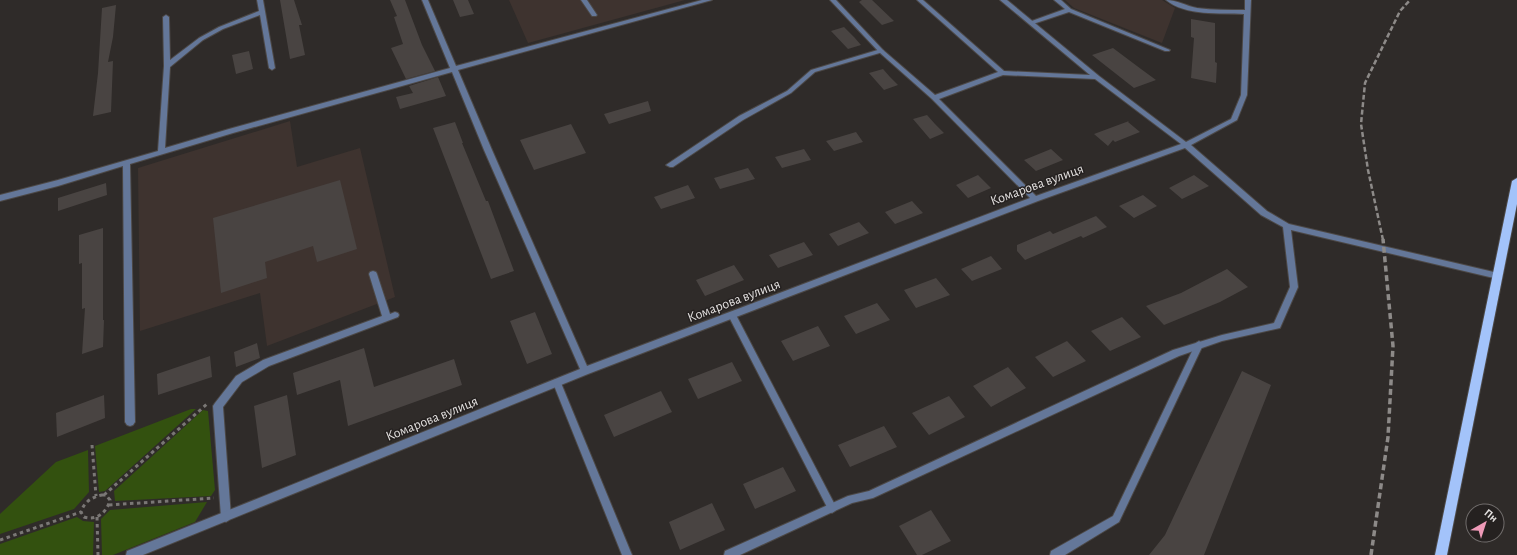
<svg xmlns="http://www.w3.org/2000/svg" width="1517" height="555" font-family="'Alegreya Sans',sans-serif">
<rect width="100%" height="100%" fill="#2f2b29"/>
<path fill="#3e332f" d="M509,0H685L528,43Z
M1065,0H1162L1175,8L1162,43L1074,8Z
M290,121L297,167L360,148L395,297L267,346L260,293L140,331L138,168Z"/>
<path fill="#33510f" d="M191,409H196L105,491L99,492L95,446Z
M203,410L208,411L215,490L211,496L115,501L114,491Z
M88,450L89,492L74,509L0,534V514L56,462Z
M207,502L195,522L113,555H102L101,519L110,510Z
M77,517L83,521L94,522L93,555H0V544Z"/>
<path fill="#494442" d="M280,0H294L302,25H299L305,55L290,59Z
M390,0H405L422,45L435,71L406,79L391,48L403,44L394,17L397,16Z
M453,0H468L474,14L460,17Z
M862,0H872L894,21L882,25L859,2Z
M116,5L113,37L108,62L113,61L111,112L93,116L98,73L102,8Z
M1191,19L1215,23V62L1217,63L1216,83L1191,78L1194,38L1191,37Z
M844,27L854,37L861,45L848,49L831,31Z
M1113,48L1141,69L1156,80L1134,88L1092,55Z
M249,51L253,69L236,74L232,55Z
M883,69L890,77L898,85L884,90L869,73Z
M438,77L446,96L400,109L396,97L413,93L409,86Z
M648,101L651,111L609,124L604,114Z
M927,115L935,124L944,133L930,139L913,119Z
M1129,121L1128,122L1140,132L1115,142L1113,140L1108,146L1094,134Z
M455,122L463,143H462L486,201H488L514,271L491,279L433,128Z
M571,124L586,153L534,170L520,140Z
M856,132L863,142L834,151L826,141Z
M804,149L811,160L782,168L775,157Z
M1051,149L1063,160L1036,171L1024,160Z
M748,168L755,179L720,189L714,178Z
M978,175L991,188L968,198L956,185Z
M1194,175L1209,186L1182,199L1169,188Z
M340,180L357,249L317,262L313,246L265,262L267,278L221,293L213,218Z
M106,183L107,195L58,211V198Z
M688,185L695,198L661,209L654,197Z
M1143,195L1157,206L1134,218L1119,206Z
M912,201L923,213L895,224L885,212Z
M1096,216L1107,227L1083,238L1081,236L1025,260L1017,251V245L1050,231L1053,234Z
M859,222L869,233L838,246L829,234Z
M103,228V320H104L103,347L82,354L85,308L82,309V263L79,264V235Z
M804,242L813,255L778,268L769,255Z
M991,256L1002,269L972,281L961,269Z
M734,265L744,280L705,296L696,280Z
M1227,269L1248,287L1220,302L1164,325L1146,306L1181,293Z
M936,278L950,295L916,308L904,290Z
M877,303L890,320L856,334L844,316Z
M535,312L552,354L527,364L510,321Z
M1122,317L1141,337L1110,351L1091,331Z
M818,326L830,346L793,361L781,341Z
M1067,341L1086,361L1053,377L1035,357Z
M257,343L260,358L236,367L234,352Z
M364,348L374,387L454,359L462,385L348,426L340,380L297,395L293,373Z
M210,356L212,377L158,395L157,374Z
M732,362L742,381L698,399L688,379Z
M1008,367L1026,388L991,407L973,386Z
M1242,371L1271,385L1204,555H1149L1165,535Z
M661,391L672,412L614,437L604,415Z
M104,395L105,418L57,437L56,413Z
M287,395L296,455L262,468L254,406Z
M949,396L965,417L929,435L912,413Z
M884,426L897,447L850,467L838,445Z
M783,467L796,491L755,509L743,484Z
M712,503L725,530L680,550L669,522Z
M931,510L951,541L922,555H917L899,526Z"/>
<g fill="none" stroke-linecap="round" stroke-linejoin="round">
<defs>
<path id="service" d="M581,0H587L597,15L596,16H592Z
M1054,0H1061L1071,9L1170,50L1169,51H1165L1069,12L1033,24H1029V22L1065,9Z
M881,49L884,51L883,52L815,72L791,93L743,120L673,167H670L666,165L739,116L787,91L811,70Z
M373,271L376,272L377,274L390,314L395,312L398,313L399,315L398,317L269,366L242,382L223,407L231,517L229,520L226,522L223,520L221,517L213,406L215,403L236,376L263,360L382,316L369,274L370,272Z
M732,312L735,313L835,505L837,508L835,511L832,513L829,511L728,315L729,313Z
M1199,341L1202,343L1203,345L1119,522L1065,555H1050L1051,551L1113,516L1195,345L1196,343Z
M557,379L560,380L561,383L632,555H622L553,383L554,380Z"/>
<path id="minor" d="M257,0H263L275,68L272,70L269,68L260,15L223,29L203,40L170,67L165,148L229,129L450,68L422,0H428L456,66L702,0H712L458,70L492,150L587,366L1030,198L932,99L879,52L830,0H836L883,50L935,95L998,72L917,0H923L1004,71L1090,75L1000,0H1007L1099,76L1186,142L1231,119L1241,95L1244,14C1221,13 1185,16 1166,0C1177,0 1186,6 1197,8C1212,10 1229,10 1245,10V0H1251L1247,95L1237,120L1191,145L1267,211L1289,224L1498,273L1501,274L1502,276L1501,278L1498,279L1291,230L1298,287L1280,328L1222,341L1179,356L873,498L852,503L740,555H724L725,551L848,496L869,491L1173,350L1222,335L1274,323L1290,287L1283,227L1261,215L1185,148L1038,201L588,374L143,555H126L127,551L580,369L484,150L452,72L233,133L130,164L135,422L133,425L130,426L127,425L125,422L123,166L58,186L0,201V195L58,180L158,151L164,66L163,17L166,15L169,17L170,60L199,38L219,27L259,11ZM1003,75L1095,79L1181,144L1036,196L939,99Z"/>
<path id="primary" d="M1517,178V204L1447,555H1435L1512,181Z"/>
</defs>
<use href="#service" stroke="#4c4846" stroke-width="2"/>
<use href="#minor" stroke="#4c4846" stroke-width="2"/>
<use href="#primary" stroke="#4c4846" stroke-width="2"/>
<path stroke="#7a7775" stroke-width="3" stroke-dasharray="3.5 3.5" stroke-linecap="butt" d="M92,445L96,496
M102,495H106L110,500C107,512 97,521 84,517L81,512C84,502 92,497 102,495Z
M104,495L207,404
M109,505L214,498
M97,517L98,555
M0,540L81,512"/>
<use href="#service" fill="#647799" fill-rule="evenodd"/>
<use href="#minor" fill="#647799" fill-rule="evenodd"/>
<use href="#primary" fill="#a3c3fa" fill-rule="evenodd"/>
<path stroke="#8d8a88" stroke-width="2.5" stroke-dasharray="5 2.5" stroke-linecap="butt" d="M1383,240L1368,170L1361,124L1365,83L1400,11L1410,0"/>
<path stroke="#8d8a88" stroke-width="3.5" stroke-dasharray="6 3.5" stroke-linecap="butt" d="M1371,555L1388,437L1393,346L1383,239"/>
</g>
<g text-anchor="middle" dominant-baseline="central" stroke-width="3" stroke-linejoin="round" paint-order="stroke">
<g font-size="14" fill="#e3e0df" stroke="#252120">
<text transform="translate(1037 185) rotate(-20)">Комарова вулиця</text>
<text transform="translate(734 301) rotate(-21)">Комарова вулиця</text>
<text transform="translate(432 419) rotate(-22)">Комарова вулиця</text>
</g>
</g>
<g transform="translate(1485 523) rotate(39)"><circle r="19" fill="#252120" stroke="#716d6c"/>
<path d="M0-3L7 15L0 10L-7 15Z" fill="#ef9ab8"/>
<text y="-6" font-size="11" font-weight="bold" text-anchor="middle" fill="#e3e0df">Пн</text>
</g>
</svg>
